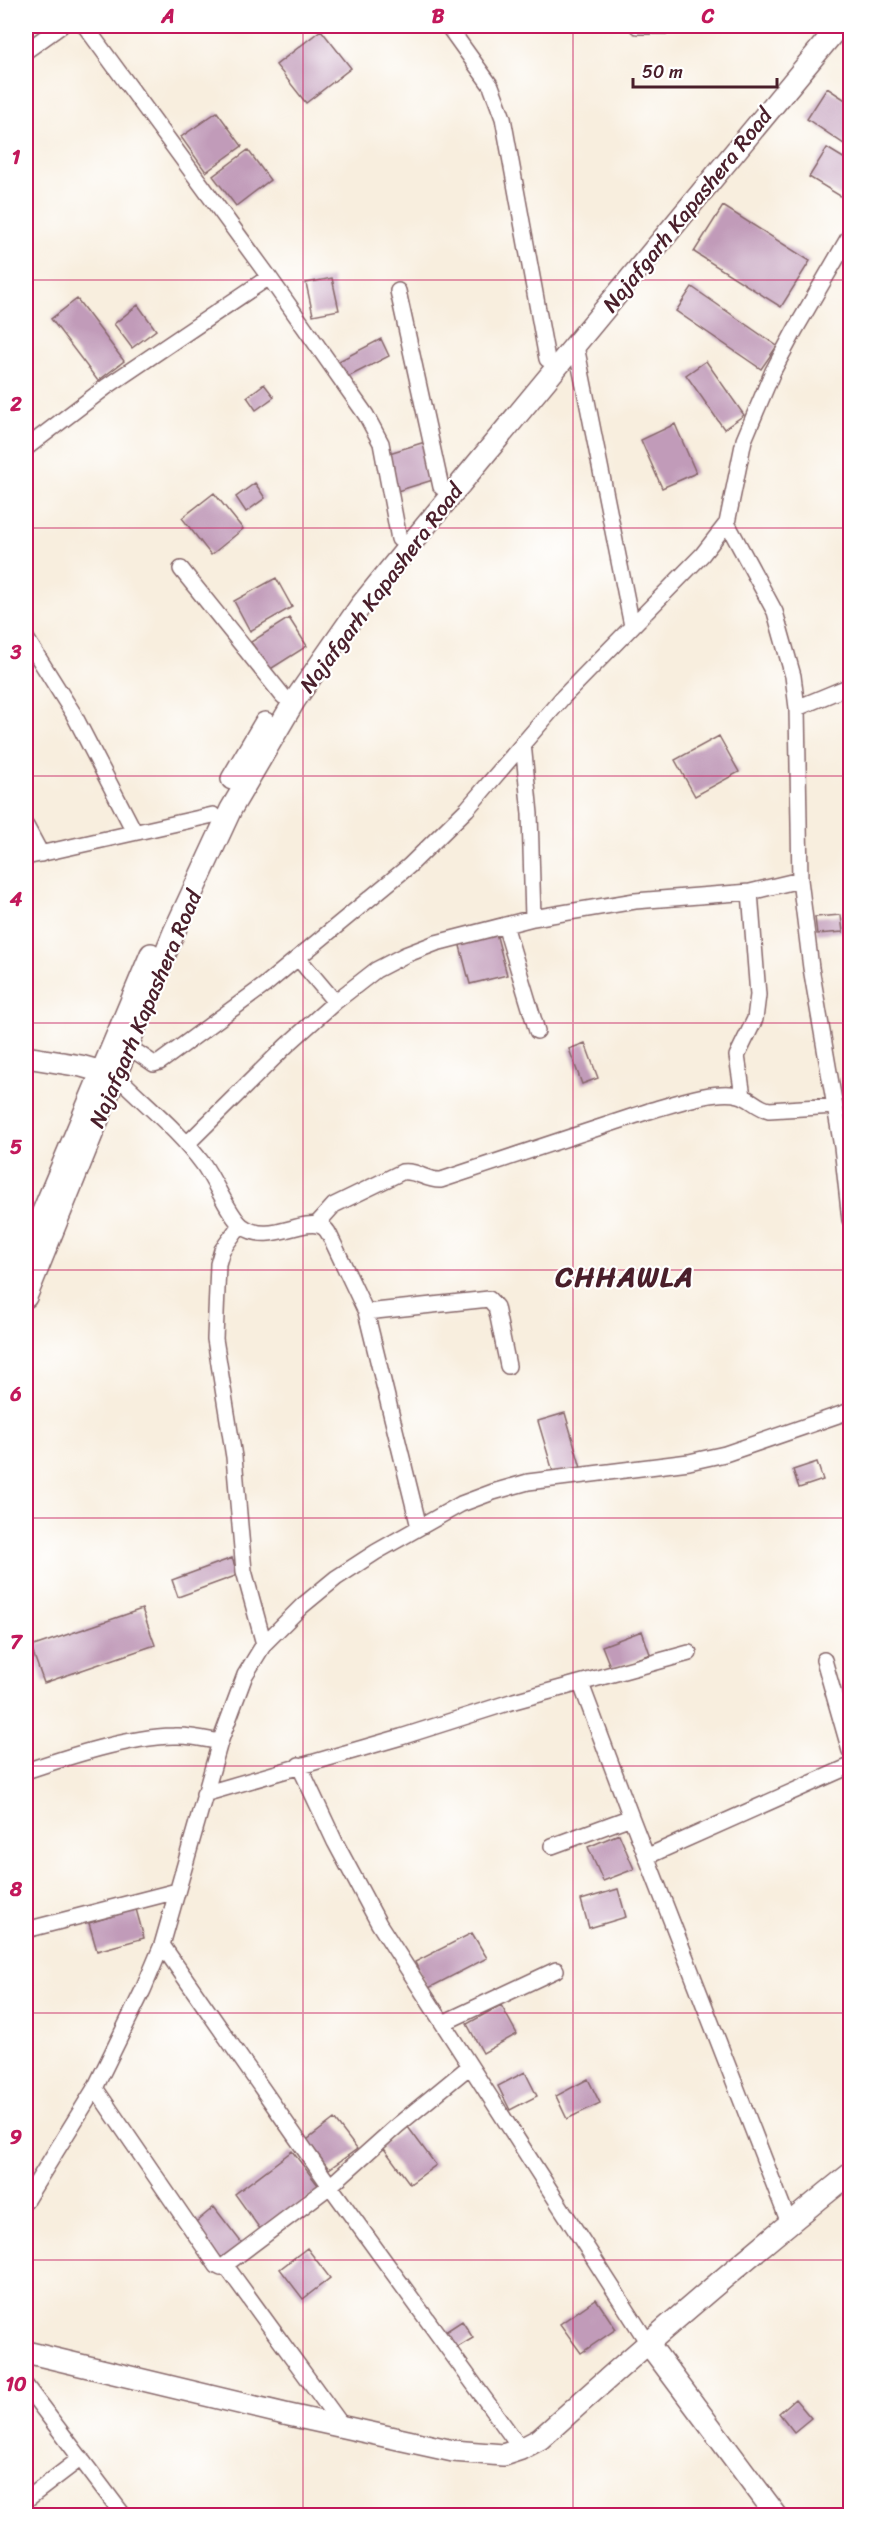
<svg xmlns="http://www.w3.org/2000/svg" width="876" height="2541" font-family="Sriracha,sans-serif">
<rect width="100%" height="100%" fill="#fff"/>
<filter id="ink" filterUnits="userSpaceOnUse"><feTurbulence type="fractalNoise" baseFrequency=".0167" numOctaves="2"/><feDisplacementMap in="SourceGraphic" scale="12" xChannelSelector="R" yChannelSelector="G"/><feConvolveMatrix kernelMatrix="1 2 1 2 8 2 1 2 1" color-interpolation-filters="sRGB"/></filter>
<filter id="wash" filterUnits="userSpaceOnUse"><feTurbulence type="fractalNoise" baseFrequency=".008" numOctaves="4" result="noise"/><feDisplacementMap in="SourceGraphic" scale="24" xChannelSelector="R" yChannelSelector="G"/><feGaussianBlur stdDeviation="1.35" result="paint"/><feColorMatrix in="noise" values="0 0 0 0 0 0 0 0 0 0 0 0 0 0 0 0 0 1.4 0 .05"/><feComposite in="paint" operator="in"/></filter>
<g filter="url(#wash)">
<rect width="100%" height="100%" fill="#f8eede"/>
<g id="blocks">
<path fill="#c19bb9" d="M321,30L351,68L306,103L276,65Z
M827,88L850,103V148L807,119Z
M217,112L242,146L206,172L181,137Z
M827,148L850,162V202L809,177Z
M248,150L270,180L236,206L213,176Z
M723,206L810,261L781,307L694,252Z
M332,278L339,310L313,315L306,283Z
M692,287L777,346L761,369L676,311Z
M77,299L124,361L98,381L51,319Z
M138,305L156,330L132,348L114,324Z
M381,339L389,356L346,378L337,362Z
M706,361L744,415L724,429L686,375Z
M264,384L274,397L256,410L247,397Z
M675,424L696,473L662,488L641,440Z
M425,442L436,479L394,492L386,454Z
M255,483L265,498L246,512L236,497Z
M214,493L243,529L211,555L182,518Z
M276,578L292,607L250,631L234,601Z
M289,618L307,646L269,670L251,642Z
M719,736L739,772L695,796L675,760Z
M841,915L843,932L817,934L815,917Z
M496,933L507,975L470,984L459,942Z
M585,1043L598,1078L582,1084L569,1049Z
M565,1413L581,1468L554,1475L538,1421Z
M817,1462L823,1480L799,1488L793,1470Z
M232,1558L238,1575L178,1597L172,1580Z
M142,1609L155,1645L44,1683L31,1647Z
M642,1631L650,1654L611,1669L602,1646Z
M619,1834L634,1869L603,1881L588,1847Z
M618,1889L626,1917L589,1928L581,1900Z
M136,1909L144,1938L97,1951L89,1923Z
M472,1933L487,1958L427,1989L415,1962Z
M501,2005L517,2034L483,2053L467,2024Z
M525,2072L537,2096L510,2110L498,2086Z
M588,2079L600,2103L567,2119L556,2096Z
M334,2119L357,2149L329,2169L307,2140Z
M408,2127L436,2165L410,2184L382,2146Z
M292,2151L321,2189L263,2233L235,2194Z
M214,2207L245,2247L221,2265L191,2226Z
M307,2248L330,2278L303,2299L280,2269Z
M596,2299L616,2329L581,2353L560,2324Z
M462,2321L473,2338L453,2350L442,2334Z
M795,2399L811,2418L794,2432L779,2413Z"/>
</g>
</g>
<g filter="url(#ink)">
<use href="#blocks" fill-opacity="0" stroke="#87676a" stroke-width="1.5"/>
<g fill="none" stroke-linecap="round" stroke-linejoin="round">
<defs>
<path id="street" d="M85,26L269,277L366,415L381,443L399,539
M448,26L491,86L503,118L547,359
M637,26H667
M819,26L820,27
M26,51L61,26
M398,291L441,487
M576,346L632,626
M26,448L106,387L269,277
M727,523L775,612L793,676L797,708L800,880L811,968L842,1147L850,1220
M181,569L283,696
M26,638L73,713L134,831
M797,708L850,686
M523,743L530,814L533,918
M26,826L41,854
M26,857L213,815
M505,925L537,1031
M298,958L335,1002
M129,1047L154,1064L160,1062L265,985L409,866L467,809L563,697L702,555L727,523L744,440L773,371L795,330L850,235
M117,1076C146,1105 179,1131 203,1164C214,1179 230,1217 242,1226C269,1246 300,1218 321,1226C326,1228 328,1232 330,1236L366,1312L419,1527
M743,1096L737,1056L755,1019L758,995L750,892
M187,1144L286,1046L335,1002L376,970L405,955L436,943L533,918L635,901L750,892L800,880
M240,1225L222,1250L218,1264L215,1339L234,1457L244,1571L264,1644
M316,1225L334,1205L402,1172C417,1170 426,1181 441,1180L649,1111C674,1104 715,1089 739,1095C751,1098 757,1108 769,1110L835,1106
M366,1312L489,1299L496,1307L508,1366
M824,1660L850,1751
M581,1684L631,1817L789,2223
M299,1765L335,1842L379,1924L648,2343
M26,1771C70,1756 128,1737 174,1736C190,1735 205,1739 220,1742
M204,1794L401,1737L514,1701L689,1653
M552,1846L631,1817
M648,1856L850,1766
M26,1930L177,1891
M162,1945L330,2186L521,2449
M443,2023L556,1970
M95,2088L217,2266L221,2268L330,2186L398,2125L470,2066
M26,2200L95,2088L143,1990L162,1945L220,1742L245,1675L264,1644L302,1606L336,1578L376,1552L461,1504L493,1492L528,1482L689,1462L725,1454L850,1411
M226,2266L343,2427
M26,2386L124,2516
M26,2500L81,2458"/>
<path id="secondary" d="M232,779L265,723
M26,1057L81,1066L113,1075
M26,1252L151,954
M26,1297L174,932L231,809L295,700L361,605L404,552L839,26
M648,2343L777,2516
M26,2352L289,2415L453,2451L503,2455L521,2449L540,2439C641,2348 744,2259 850,2174"/>
</defs>
<use href="#street" stroke="#87676a" stroke-width="18"/>
<use href="#secondary" stroke="#87676a" stroke-width="24"/>
<use href="#street" stroke="#fff" stroke-width="15"/>
<use href="#secondary" stroke="#fff" stroke-width="21"/>
</g>
</g>
<path fill="none" stroke="#c2185b" stroke-width="1.5" stroke-opacity="0.55" d="M303,26V2516M573,26V2516M26,280H850M26,528H850M26,776H850M26,1023H850M26,1270H850M26,1518H850M26,1766H850M26,2013H850M26,2260H850"/>
<g text-anchor="middle" dominant-baseline="central" stroke-width="4.5" stroke-linejoin="round" paint-order="stroke">
<g font-size="22" fill="#4a1f2b" stroke="#fff">
<text transform="translate(687 210) rotate(-51)">Najafgarh Kapashera Road</text>
<text transform="translate(381 588) rotate(-53)">Najafgarh Kapashera Road</text>
<text transform="translate(145 1009) rotate(-67)">Najafgarh Kapashera Road</text>
</g>
<g font-size="28" font-weight="bold" letter-spacing="1.5" fill="#4a1f2b" stroke="#fff">
<text x="625" y="1276">CHHAWLA</text>
</g>
</g>
<rect width="876" height="2541" fill="none" stroke="#fff" stroke-width="66"/>
<path d="M633 78v9h144v-9" fill="none" stroke="#4a1f2b" stroke-width="3"/>
<text x="642" y="78" font-size="18" fill="#4a1f2b" stroke="#ffffff" stroke-width="4.5" paint-order="stroke">50 m</text>
<rect x="33" y="33" width="810" height="2475" fill="none" stroke="#c2185b" stroke-width="2"/>
<g font-size="20" text-anchor="middle" font-weight="bold" fill="#c2185b">
<text x="168" y="23">A</text>
<text x="438" y="23">B</text>
<text x="708" y="23">C</text>
<text x="16" y="164">1</text>
<text x="16" y="411">2</text>
<text x="16" y="659">3</text>
<text x="16" y="906">4</text>
<text x="16" y="1154">5</text>
<text x="16" y="1401">6</text>
<text x="16" y="1649">7</text>
<text x="16" y="1896">8</text>
<text x="16" y="2144">9</text>
<text x="16" y="2391">10</text>
</g>
</svg>
